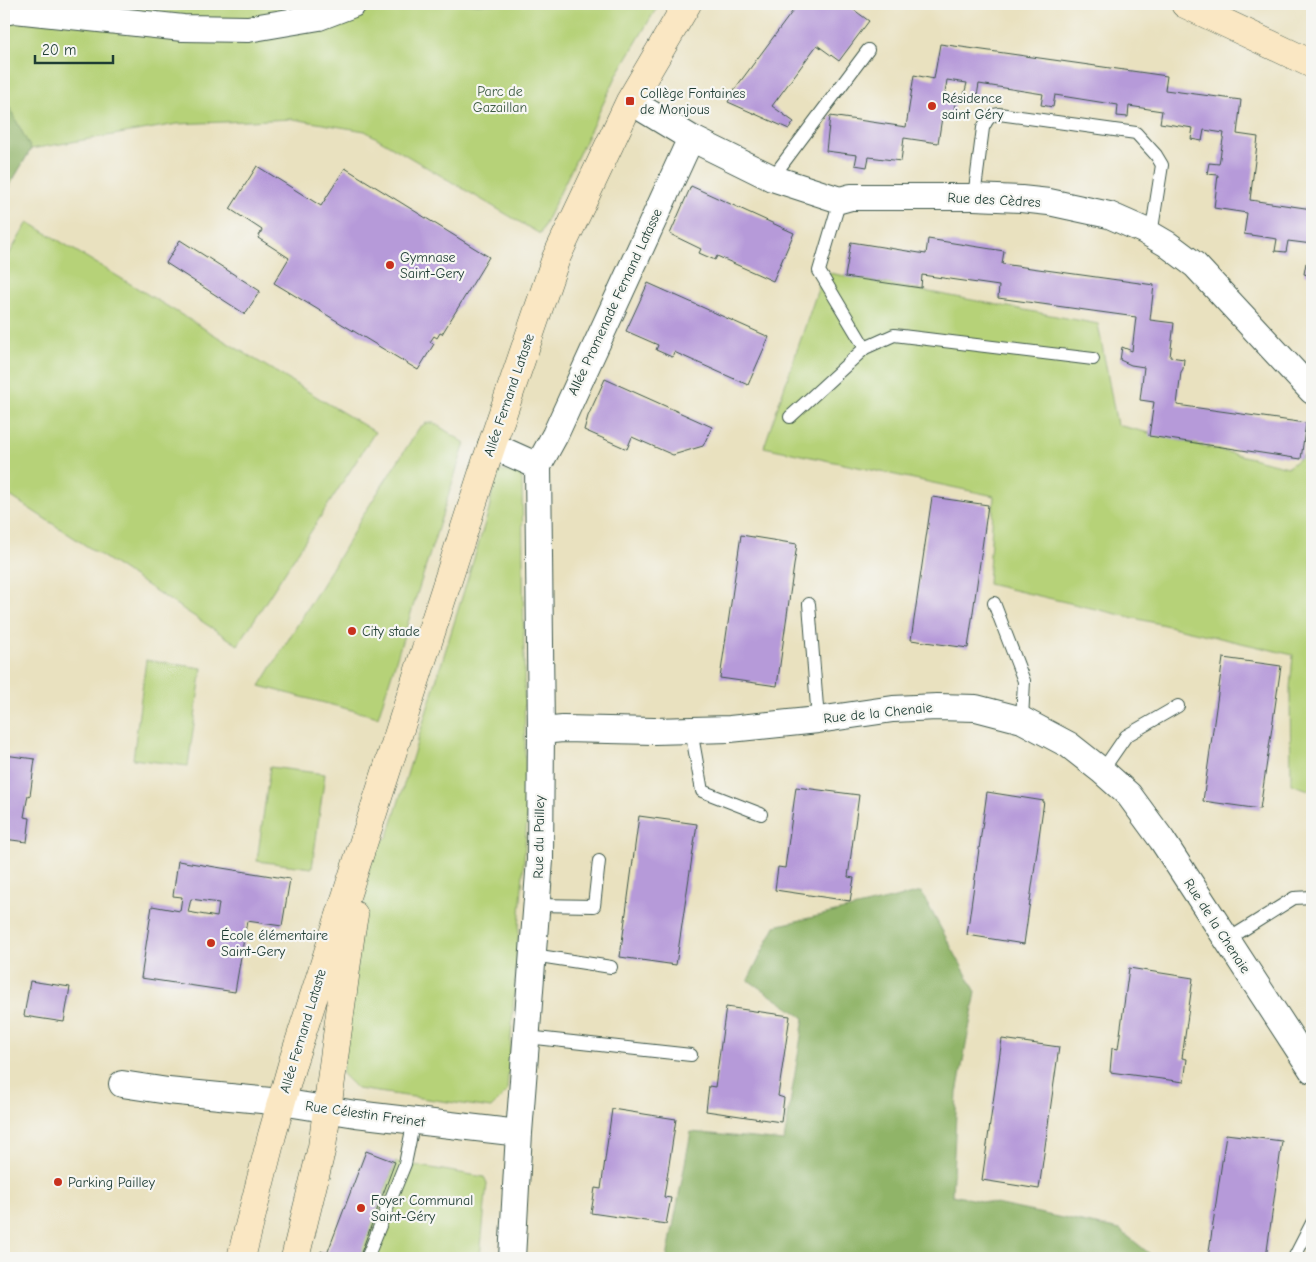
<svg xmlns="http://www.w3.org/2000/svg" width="1316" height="1262" font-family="'Comic Neue',sans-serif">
<rect width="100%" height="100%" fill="#f6f6f2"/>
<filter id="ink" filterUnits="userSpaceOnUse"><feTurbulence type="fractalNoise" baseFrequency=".02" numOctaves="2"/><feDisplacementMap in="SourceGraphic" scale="10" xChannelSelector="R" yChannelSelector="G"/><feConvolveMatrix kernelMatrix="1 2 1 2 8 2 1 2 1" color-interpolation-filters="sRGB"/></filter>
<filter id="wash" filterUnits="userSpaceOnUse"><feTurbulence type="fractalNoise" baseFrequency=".0096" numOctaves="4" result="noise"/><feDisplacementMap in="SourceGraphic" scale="20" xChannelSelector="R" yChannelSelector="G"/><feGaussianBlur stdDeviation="1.12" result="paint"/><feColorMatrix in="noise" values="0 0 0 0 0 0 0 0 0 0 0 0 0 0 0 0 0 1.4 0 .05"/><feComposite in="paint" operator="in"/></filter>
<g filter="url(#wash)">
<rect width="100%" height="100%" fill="#e9e1bf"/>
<path fill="#b6d278" stroke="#6a8856" d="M4,4H659L618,73L540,234L365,131L293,119L177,124L31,149L4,195Z
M28,222L375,432L238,645L4,492V263Z
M819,271L1098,324L1117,425L1288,467L1312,449V791L1291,784L1290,688L1293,655L988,584L994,496L764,447L822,277Z
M426,423H434L465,443L378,717L260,686L345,547L362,517L419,428Z
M496,470L522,474L525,750L527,818L507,1092L491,1108L357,1089L342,1074L368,872L377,846L388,836L489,510Z
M146,660L202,668L188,766L133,759Z
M270,767L325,774L312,868L257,861Z
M396,1162L484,1177L487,1183L480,1258H358Z"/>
<path fill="#90b468" stroke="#58784e" d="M4,97L31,149L4,195Z
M921,892L976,992L957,1093L952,1195L1120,1230L1155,1258H667L691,1132L784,1141L804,1018L748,980L775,926Z"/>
<g id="blocks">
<path fill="#b69ad9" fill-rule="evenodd" d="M798,4H846L869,21L839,61L817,45L772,106L794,122L789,129L728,102L734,90Z
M940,44L1167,76L1165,90L1241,100L1237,134L1258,137L1250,200L1312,209V244L1288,241L1286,252L1275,251L1277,239L1244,234L1247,213L1214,208L1218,175L1207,174L1209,163L1219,164L1224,133L1204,130L1202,141L1191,139L1193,128L1160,123L1162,111L1129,106L1128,117L1117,116L1118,105L1055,95L1053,107L1041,105L1043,94L979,84L977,96L964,95L967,83L947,80L944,100L955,102L954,113L943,111L938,143L904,138L901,161L869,157L867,167L855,165L857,155L826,151L830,116L906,127L914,75L934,79Z
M257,166L321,206L345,168L489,257L442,334L440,333L437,338L434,336L430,342L434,344L418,370L274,283L289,258L258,238L262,230L230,209Z
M691,186L794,233L773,281L717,256L715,260L699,253L701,249L670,234Z
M928,239L1004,251L1002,264L1154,285L1150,320L1174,323L1170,357L1184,359L1183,369L1181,372L1177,405L1306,423L1301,459L1149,436L1154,402L1140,400L1144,367L1131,365L1120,360L1122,347L1132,351L1136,317L998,298L999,286L922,275L921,288L845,277L851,242L926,254Z
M180,240L260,291L245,314L166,263Z
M1306,263L1312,264V276L1304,274Z
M648,283L769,337L748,385L674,352L672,357L656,350L658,345L626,331Z
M605,379L712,427L703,446L673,455L632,437L627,449L584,430L588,416Z
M932,497L988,505L968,648L911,640Z
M741,535L797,544L777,686L720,678Z
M1223,658L1281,666L1260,809L1203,801Z
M4,755L35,759L30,796L28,795L24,817L30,818L27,842L4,839Z
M796,787L859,795L848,877L854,878L850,901L775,890L778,867L785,868Z
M987,792L1044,801L1024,944L967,935Z
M639,816L697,824L676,965L620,957Z
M178,861L290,879L282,926L247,921L235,992L141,978L152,906L180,911L182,897L173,896ZM191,899L219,903L217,917L188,912Z
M1129,968L1193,978L1182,1058L1187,1059L1184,1082L1110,1072L1112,1048L1118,1049Z
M30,981L70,987L64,1022L24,1016Z
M726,1007L790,1016L778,1096L784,1098L781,1122L706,1111L709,1086L715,1087Z
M1002,1039L1059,1047L1039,1189L982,1180Z
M612,1109L676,1119L664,1197L671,1198L666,1224L591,1213L595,1188L601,1189Z
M1226,1134L1282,1141L1266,1258H1208Z
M366,1151L395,1162L359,1258H318L321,1251L327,1254Z"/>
</g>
</g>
<g filter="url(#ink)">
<use href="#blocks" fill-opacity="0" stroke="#3d5649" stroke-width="1"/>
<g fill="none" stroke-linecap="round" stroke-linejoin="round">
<defs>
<path id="lane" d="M772,178L868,50
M974,197L983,128C987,120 989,115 999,114L1136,133L1156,155L1162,165L1151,235
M865,348L894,335L1093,359
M790,417L865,348L819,271L840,200
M994,603L1024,681L1022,720
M809,604L818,720
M691,730L702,791L761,814
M1102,771L1126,736L1178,706
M537,905L594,906L599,861
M1227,940L1294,898L1312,897
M533,955L611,967
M527,1037L691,1055
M367,1258L405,1164L414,1120
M1294,1258L1312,1223"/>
<path id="street" d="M4,12L15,10L183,28L248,29L319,17L353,4
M630,101L691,138L772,178L840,200L851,197H974L1021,199L1049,202L1109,215L1143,230L1167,244L1195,265L1312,391
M491,445L538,466
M541,731L563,729L654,731L730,729L818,720L893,709L937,707L976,708L1022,720L1069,745L1102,771L1129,795L1162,840L1312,1070
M122,1084L168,1091L281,1102L356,1114L519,1133
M512,1258L519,1133L540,860L541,731L538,466L555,435L691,138"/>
<path id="secondary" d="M1185,4L1312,64
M241,1258L272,1135L293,1061L486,462L556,258L630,101L687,4
M295,1258L322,1147L351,932L354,915"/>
</defs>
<use href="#lane" stroke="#3d5649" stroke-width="14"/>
<use href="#street" stroke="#3d5649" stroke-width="28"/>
<use href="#secondary" stroke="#3d5649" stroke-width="29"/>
<use href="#lane" stroke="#fff" stroke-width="12"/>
<use href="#street" stroke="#fff" stroke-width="26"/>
<use href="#secondary" stroke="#fae7c3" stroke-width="28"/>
</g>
</g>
<g fill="#c8321e" stroke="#f6f6f2" stroke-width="2">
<rect x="625" y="96" width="10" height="10" rx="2.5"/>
<circle cx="932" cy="106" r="5"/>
<circle cx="390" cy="265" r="5"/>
<circle cx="352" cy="631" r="5"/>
<circle cx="211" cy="943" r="5"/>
<circle cx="58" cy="1182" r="5"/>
<circle cx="361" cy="1208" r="5"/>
</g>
<g text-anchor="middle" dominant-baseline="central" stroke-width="4.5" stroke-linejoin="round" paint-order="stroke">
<g font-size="14" fill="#3d5b42" stroke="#f6f6f2">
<text x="500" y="91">Parc de<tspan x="500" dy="16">Gazaillan</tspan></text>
</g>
<g font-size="14" fill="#1f3d34" stroke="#f6f6f2" text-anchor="start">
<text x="640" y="93">Collège Fontaines<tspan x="640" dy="16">de Monjous</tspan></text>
<text x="942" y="98">Résidence<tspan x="942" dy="16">saint Géry</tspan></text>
<text x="400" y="257">Gymnase<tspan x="400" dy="16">Saint-Gery</tspan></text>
<text x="362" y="631">City stade</text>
<text x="221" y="935">École élémentaire<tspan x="221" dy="16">Saint-Gery</tspan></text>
<text x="68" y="1182">Parking Pailley</text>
<text x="371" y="1200">Foyer Communal<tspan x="371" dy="16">Saint-Géry</tspan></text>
</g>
<g font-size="14" fill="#1f3d34" stroke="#f6f6f2">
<text transform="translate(994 200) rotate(3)">Rue des Cèdres</text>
<text transform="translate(615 302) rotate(-65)">Allée Promenade Fernand Latasse</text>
<text transform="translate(509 395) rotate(-71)">Allée Fernand Lataste</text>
<text transform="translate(878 713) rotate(-6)">Rue de la Chenaie</text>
<text transform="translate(539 837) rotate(-89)">Rue du Pailley</text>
<text transform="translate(1217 926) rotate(57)">Rue de la Chenaie</text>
<text transform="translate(303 1031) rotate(-73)">Allée Fernand Lataste</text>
<text transform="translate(365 1114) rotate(8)">Rue Célestin Freinet</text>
</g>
</g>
<rect width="1316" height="1262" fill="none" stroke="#f6f6f2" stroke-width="20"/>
<path d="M35 55v8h78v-8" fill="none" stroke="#1f3d34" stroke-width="2.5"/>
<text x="42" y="55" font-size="15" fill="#1f3d34" stroke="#f6f6f2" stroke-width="4" paint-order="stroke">20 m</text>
</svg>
